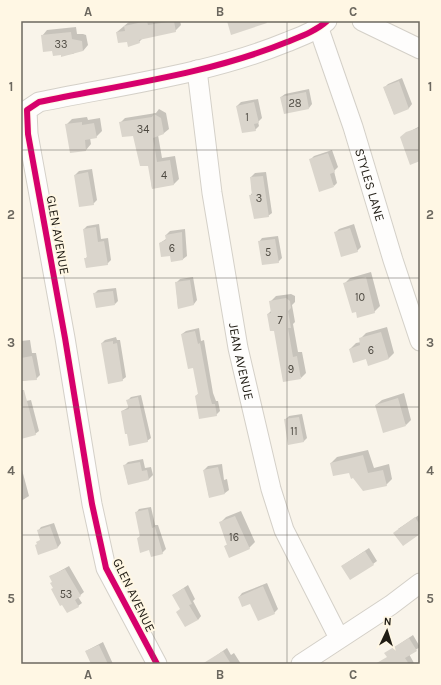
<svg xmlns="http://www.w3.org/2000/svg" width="441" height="685" font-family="Karla,sans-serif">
<rect width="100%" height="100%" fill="#f9f4ea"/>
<path fill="#0003" d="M130,21H180L181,25L175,31L143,38L139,42L128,40L117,32Z
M76,27L77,34H83L86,35L88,45L83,51H76L73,54L54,55L53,50L42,36L47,30Z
M402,78L412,104L409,108L394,114L384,88L388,84Z
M309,89L312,104L309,108L281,97L285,94Z
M258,99L262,118L258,122L259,126L255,130L237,106L241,102Z
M159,109L166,113L169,129L164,133L158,135L162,158L175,156L179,179L174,184L152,188L149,165L134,134L120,123L125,118L156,113Z
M87,117L88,120L100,118L102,131L96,137L90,138L91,144L86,150L66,125L72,119Z
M420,126V160L405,134Z
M332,150L338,167L334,171L337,183L334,186L310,160L314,156Z
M92,169L97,200L93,204L75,175L79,171Z
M266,172L272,213L268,216L250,196L252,193L251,177L255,173Z
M99,224L101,239L108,238L111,260L107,264L85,259L88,256L84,229L87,226Z
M354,224L361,247L357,251L335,233L339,229Z
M185,229L187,256L183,259L171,255L160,243L166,239V235L170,231Z
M278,236L282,258L278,262L259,242L262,238Z
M371,272L380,306L374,312L345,283L350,278Z
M193,277L197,300L194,304L178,308L176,283L180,279Z
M116,288L118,301L115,304L94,294L98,290Z
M291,294L295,296V302L292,305L295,322L293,324L298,352H302L306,373L301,378L268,314L272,310L271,301L276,296Z
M387,327L394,353L389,358L368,364L366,358L350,349L356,343L361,342L360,339L366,333Z
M199,328L201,341L204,340L213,393L216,401H218L220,411L216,415L196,396L199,393L194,367L182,334L186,331Z
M116,337L117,340H120L126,377L122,380L102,343L105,340Z
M30,340L32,353H36L40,375L36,379L21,381V341Z
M404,393L411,420L406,425L376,405L382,400Z
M141,395L151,438L147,441L122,411L129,407L128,400L131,397Z
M31,400L39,431L35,434L21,435V402Z
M302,414L307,438L303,442L285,420L289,416Z
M368,450L374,468L389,464L392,479L386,485L331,463L337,457Z
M143,459L145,468L151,467L153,475L149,479L128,484L124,466L128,462Z
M222,464L224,480L227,479L229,490L225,493L209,496L204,470L208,466Z
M21,466L29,496L21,501Z
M151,507L155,525H158L166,549L162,553L150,549L138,538L141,535L136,513L139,509Z
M241,511L255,542L249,548L225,546L228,544L220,523L226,517Z
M419,515L420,533L398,529Z
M54,523L61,543L58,547L38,544L41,539L38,531L41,527Z
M369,548L377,561L373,564L342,566Z
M69,566L84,592L78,597L82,603L78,606L54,588L51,576Z
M267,583L278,609L274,613L239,597L242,593Z
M188,585L195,599L193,601L201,616L198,620L181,608L173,595Z
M413,635L420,647L409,654L414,663L392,664L386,653Z
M103,642L113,664H92L86,651Z
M227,648L231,655L234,653L241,664H212L210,660Z"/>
<path fill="#dad5cc" d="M147,21L148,25L174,21L176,32L139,40L140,43L128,47L127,42L118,43L116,32L125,31L124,26Z
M227,21H266L267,23L231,35Z
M71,32L72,39L82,41L83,51L61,57V55L53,56L52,51L43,52L41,35Z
M399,81L409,109L394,115L383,87Z
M306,92L309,109L284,114L280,97Z
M254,102L259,123L254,124L256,131L242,133L236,106Z
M154,114L161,118L164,134L153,138L157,162L170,160L174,185L152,189L148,166H140L133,136L122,137L119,122L152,117Z
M82,122V125L94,123L97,138L85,140L86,151L70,153L65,124Z
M418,128L420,134V161L410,165L400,137L406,132Z
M328,153L335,172L330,174L334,187L319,192L309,159Z
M88,172L94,205L79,207L74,175Z
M263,176L269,217L254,219L249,195H252L250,177Z
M96,227L98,242L104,241L108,265L86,268L84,258H87L83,229Z
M350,228L358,252L341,257L334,232Z
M182,232L183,260L171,262L170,256L161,257L159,243L166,240L165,235Z
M275,239L279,263L262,265L258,241Z
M366,277L375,313L357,318L356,312L352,313L343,283Z
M190,280L194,305L178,309L175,282Z
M113,291L115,305L96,308L93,293Z
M286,298L290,301L291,308L288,311L291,328H288L293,357L297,356L301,379L283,382L274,331H270L267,314L271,313L269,301Z
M195,331L198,344L200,343L210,397L212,404H215L217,416L199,419L195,396L198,394L193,368L188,369L181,334Z
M381,332L389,359L368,366L366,359L353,363L349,349L360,345L359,338Z
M113,341V344L117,343L123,381L108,384L101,343Z
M32,356L37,380L21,381V358Z
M21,390H24L36,435L21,439Z
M138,397L148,442L129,446L127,434H125L121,411L129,409L126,400Z
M398,398L406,426L383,433L375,405Z
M299,417L304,442L288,445L284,419Z
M363,455L368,473L383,470L387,486L363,491L353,478L351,479L349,473L333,476L330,463Z
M140,462L142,471L147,470L149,480L128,485L123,465Z
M218,467L225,494L209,498L203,470Z
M148,509L152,528L155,527L163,554L151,557L149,550L140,553L137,538L140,537L135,512Z
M235,516L250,549L229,558L224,546L227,545L219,522Z
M415,517L420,525V534L403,546L393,533Z
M50,526L58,548L38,555L35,545L37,544L36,542L40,540L37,530Z
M365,551L374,565L350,580L341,566Z
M65,569L81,596L75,600L79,607L67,613L62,605L60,606L51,589L53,588L50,583L52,582L49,576Z
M263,586L275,614L258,621L250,604L242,607L238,597Z
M184,588L192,604L189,605L198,620L185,627L176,612L180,609L172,595Z
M409,638L417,651L405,658L409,664H375L387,657L384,653Z
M99,645L108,664H91L85,651Z
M223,651L231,664H202Z"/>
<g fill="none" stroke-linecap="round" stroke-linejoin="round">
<defs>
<g id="minor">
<path d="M362,21L420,49"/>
<path id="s1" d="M319,29L353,127L393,260L420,341"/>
<path id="s2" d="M197,70L212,193L238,348L271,489L284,530L339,638"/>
<path d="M157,664L106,568L92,504L65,338L28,134L27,110L39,102C121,85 209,74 287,42C302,36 316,31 327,21"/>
<path d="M301,664L391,605L420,583"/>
</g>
</defs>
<use href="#minor" stroke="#d4d0c8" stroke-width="21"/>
<use href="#minor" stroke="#fefdfc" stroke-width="19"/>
<defs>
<path id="cycleway" d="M157,664L106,568L92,504L65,338L28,134L27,110L39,102C121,85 209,74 287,42C302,36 316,31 327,21"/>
</defs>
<use href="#cycleway" stroke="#fff7e4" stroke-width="8"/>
<use href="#cycleway" stroke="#d6006c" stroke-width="6"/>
</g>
<path fill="none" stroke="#6c685f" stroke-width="1" stroke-opacity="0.55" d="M154,21V664M287,21V664M21,150H420M21,278H420M21,407H420M21,535H420"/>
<g text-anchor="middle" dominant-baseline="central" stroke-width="4" stroke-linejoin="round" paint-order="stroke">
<g font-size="11" fill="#4e4a42">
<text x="61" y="44">33</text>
<text x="295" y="103">28</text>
<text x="247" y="117">1</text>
<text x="143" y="129">34</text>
<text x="164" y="175">4</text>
<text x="259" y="198">3</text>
<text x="172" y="248">6</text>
<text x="268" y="252">5</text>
<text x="360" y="297">10</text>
<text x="280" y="320">7</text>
<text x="371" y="350">6</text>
<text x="291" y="369">9</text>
<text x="294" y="431">11</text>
<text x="234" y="537">16</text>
<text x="66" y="594">53</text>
</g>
<g font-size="13" fill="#201c14" stroke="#fff7e4">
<text stroke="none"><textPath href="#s1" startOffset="164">STYLES LANE</textPath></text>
<text transform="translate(58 235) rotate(80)">GLEN AVENUE</text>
<text stroke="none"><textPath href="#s2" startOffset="295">JEAN AVENUE</textPath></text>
<text transform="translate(134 595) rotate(64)">GLEN AVENUE</text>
</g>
</g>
<rect width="441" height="685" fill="none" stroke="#fff7e4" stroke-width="44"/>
<g transform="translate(387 631) rotate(4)" stroke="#fff7e4" stroke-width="3" paint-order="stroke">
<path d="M0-3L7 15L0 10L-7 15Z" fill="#201c14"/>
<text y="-6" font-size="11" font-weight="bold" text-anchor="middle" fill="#201c14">N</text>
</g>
<rect x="22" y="22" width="397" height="641" fill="none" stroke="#6c685f" stroke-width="1.5"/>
<g font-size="13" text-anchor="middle" font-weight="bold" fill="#6c685f">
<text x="88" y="16">A</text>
<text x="220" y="16">B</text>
<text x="353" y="16">C</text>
<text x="11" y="91">1</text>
<text x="430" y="91">1</text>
<text x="11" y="219">2</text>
<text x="430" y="219">2</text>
<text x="11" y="347">3</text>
<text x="430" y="347">3</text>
<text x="11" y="475">4</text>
<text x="430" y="475">4</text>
<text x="11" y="603">5</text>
<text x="430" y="603">5</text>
<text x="88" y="679">A</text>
<text x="220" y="679">B</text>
<text x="353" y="679">C</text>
</g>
</svg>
